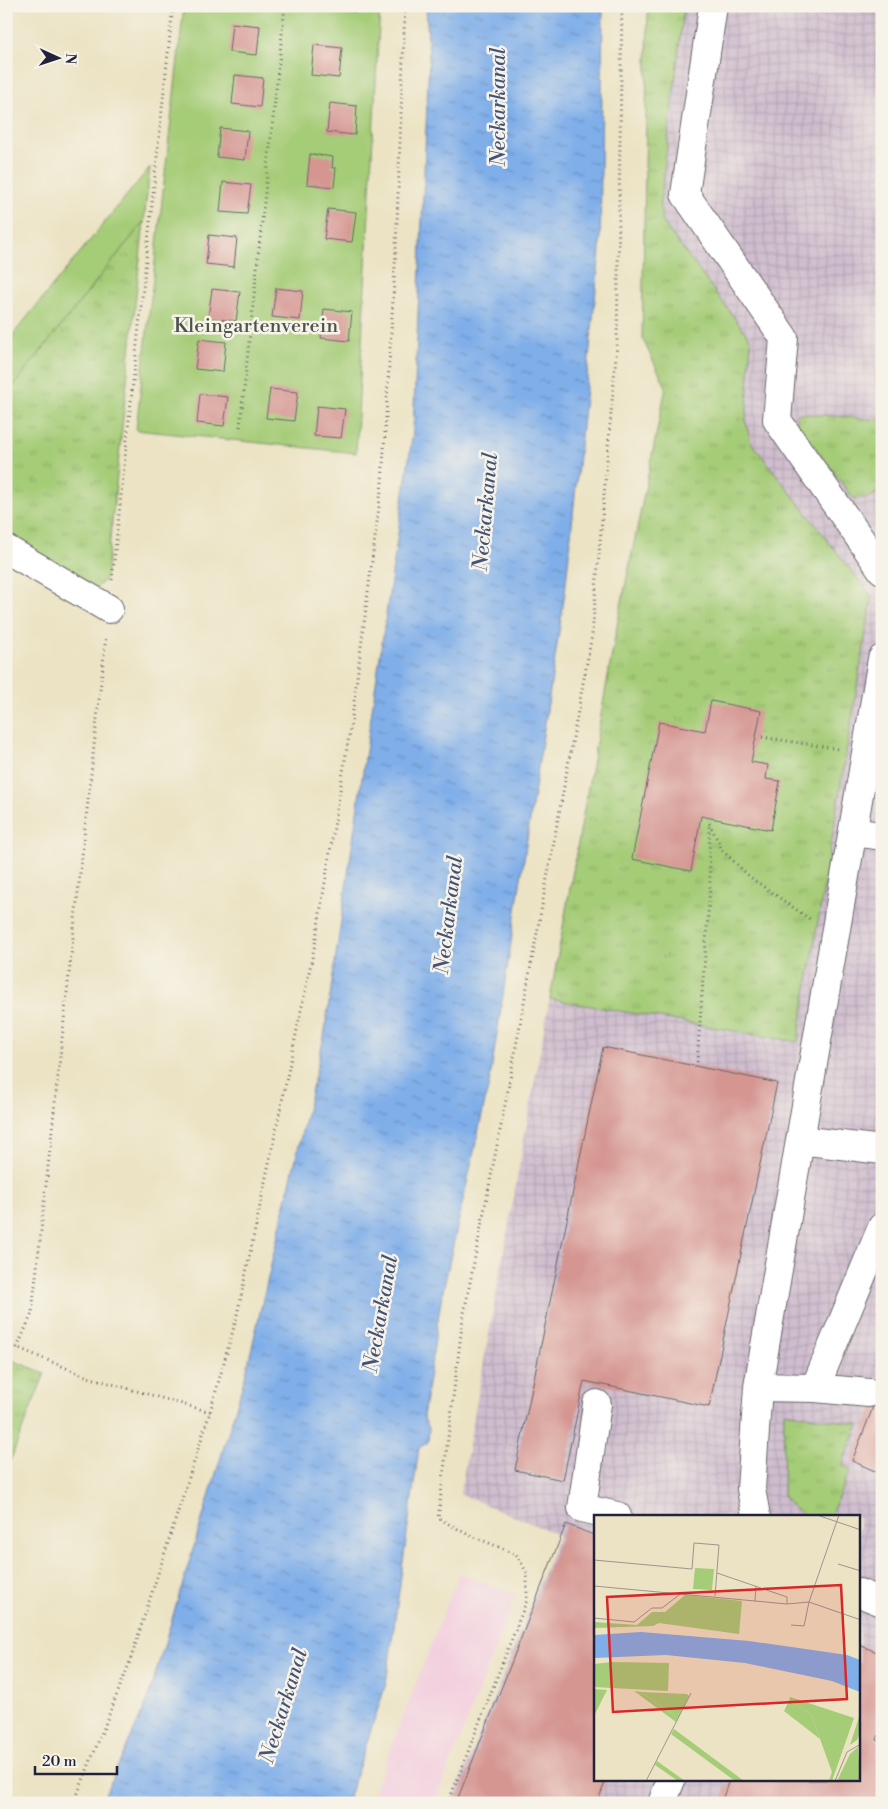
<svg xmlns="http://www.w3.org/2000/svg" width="888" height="1809" font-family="'Libre Bodoni',serif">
<defs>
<pattern id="industrial-grid" width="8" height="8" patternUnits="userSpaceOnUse" patternTransform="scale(1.25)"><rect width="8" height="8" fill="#cfbdce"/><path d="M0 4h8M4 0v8" fill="none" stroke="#b1a2b2"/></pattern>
<pattern id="grass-tufts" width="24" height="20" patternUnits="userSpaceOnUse" patternTransform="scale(1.25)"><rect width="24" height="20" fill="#a5cc77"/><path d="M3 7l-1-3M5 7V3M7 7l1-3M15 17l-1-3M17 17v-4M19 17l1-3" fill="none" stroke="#8eaf68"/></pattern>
<pattern id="water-ripples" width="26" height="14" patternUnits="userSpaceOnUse" patternTransform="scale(1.25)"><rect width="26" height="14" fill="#7faee9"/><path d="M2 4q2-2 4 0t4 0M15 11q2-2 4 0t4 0" fill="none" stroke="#688dbe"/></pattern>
</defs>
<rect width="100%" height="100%" fill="#f7f3e8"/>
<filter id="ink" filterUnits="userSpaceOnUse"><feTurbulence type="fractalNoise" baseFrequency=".02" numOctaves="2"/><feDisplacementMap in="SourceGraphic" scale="10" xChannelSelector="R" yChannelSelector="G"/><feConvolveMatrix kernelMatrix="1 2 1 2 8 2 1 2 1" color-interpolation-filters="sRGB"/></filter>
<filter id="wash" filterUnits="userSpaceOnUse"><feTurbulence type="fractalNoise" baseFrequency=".0096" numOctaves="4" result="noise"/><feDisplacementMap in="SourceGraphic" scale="20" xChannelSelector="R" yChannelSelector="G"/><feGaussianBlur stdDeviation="1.12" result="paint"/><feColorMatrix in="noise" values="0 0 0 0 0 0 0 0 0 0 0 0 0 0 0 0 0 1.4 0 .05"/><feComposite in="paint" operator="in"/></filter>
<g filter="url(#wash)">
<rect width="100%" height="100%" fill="#ebe3c3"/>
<path fill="#f3cfdf" d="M459,1573L516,1595L435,1803H369Z"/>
<path fill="url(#industrial-grid)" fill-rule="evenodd" d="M648,6H882V1803H452L559,1535L460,1494L617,626L666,387L642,338ZM596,1516H859V1780H596Z"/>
<path fill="url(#grass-tufts)" stroke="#647759" d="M648,6H684L660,205L662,221L751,340L746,423L751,442L872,597L798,1042L550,999L617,626L666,387L642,338Z
M144,221L106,578L93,592L6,542V395Z
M798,413L882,420V490L868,498H853L796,422Z
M14,1361L45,1373L6,1471V1372Z
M784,1412L859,1424L842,1465L851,1469L830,1516H806L794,1509L783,1495Z"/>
<path fill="#a5cc77" stroke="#647759" d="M184,6H380L356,453L136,430Z
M150,167L144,221L6,395V343Z"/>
<path fill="url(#water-ripples)" stroke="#506892" d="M426,6H603L600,250L565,593L490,1079L441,1300L423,1417L429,1428L428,1442L419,1448L386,1684L347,1803H101L147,1702L245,1377L324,1037L413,431L429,57Z"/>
<g id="blocks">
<path fill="#d59692" d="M327,6H357L356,12L327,8Z
M232,23L260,26L257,55L229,52Z
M314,45L342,48L339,78L311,75Z
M235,75L263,78L260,107L232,104Z
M330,103L357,106L355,135L327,132Z
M220,128L248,131L245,160L217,157Z
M310,154L333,157L332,168H336L334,187L307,184Z
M223,182L251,185L247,214L220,212Z
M328,209L356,212L352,242L324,239Z
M209,235L237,238L234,267L206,264Z
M276,288L303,291L300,320L272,317Z
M212,289L240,292L236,321L208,318Z
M324,309L352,312L349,341L321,338Z
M199,339L226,342L223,372L195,369Z
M270,389L298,392L294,421L266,418Z
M200,394L228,397L224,426L197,423Z
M317,406L345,409L341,438L314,436Z
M711,701L761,711L751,762L768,765L766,779L780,781L771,830L701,816L691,871L632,859L659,722L705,731Z
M603,1047L777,1083L709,1407L584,1381L563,1480L515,1470Z
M882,1384V1474L852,1461Z
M566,1524L596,1536V1780H606L597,1803H456Z
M859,1645L882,1654V1727L877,1740L882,1742V1803H721L729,1780H859Z"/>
</g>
</g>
<g filter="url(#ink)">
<use href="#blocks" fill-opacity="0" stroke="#68666b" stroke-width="1"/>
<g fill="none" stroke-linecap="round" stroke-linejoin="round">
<defs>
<path id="minor" d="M713,6L685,194L784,338L777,420L882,570
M6,549L109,609
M853,832L882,836
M800,1140L882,1150
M758,1387L815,1388L882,1227
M815,1388L869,1393
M597,1404L582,1508L617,1516
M756,1516L751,1489L758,1387L882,659
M859,1593L882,1602
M662,1803L671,1780"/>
</defs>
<use href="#minor" stroke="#68666b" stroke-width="30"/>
<path stroke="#68666b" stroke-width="3" stroke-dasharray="1 4" stroke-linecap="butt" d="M240,427L285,6
M112,580L173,6
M762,737L838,749
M697,1062L710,888L709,823L723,851L750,877L811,920
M6,1343L88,1377L210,1412
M17,1348L32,1313L106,636
M74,1803L129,1664L210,1412L236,1320L315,944L352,717L382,483L396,249L405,6
M448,1803L527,1600V1573L516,1554L467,1534L438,1518L463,1318L507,1095L592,635L617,344L622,6"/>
<use href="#minor" stroke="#fff" stroke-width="28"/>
</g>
</g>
<g text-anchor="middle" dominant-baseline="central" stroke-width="5" stroke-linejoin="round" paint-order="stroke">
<g font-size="20" fill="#49554d" stroke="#f7f3e8">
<text x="256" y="326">Kleingartenverein</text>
</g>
<g font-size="21" font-style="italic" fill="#435378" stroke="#f7f3e8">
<text transform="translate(499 107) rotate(-90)">Neckarkanal</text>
<text transform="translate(486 512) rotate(-85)">Neckarkanal</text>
<text transform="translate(449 915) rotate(-83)">Neckarkanal</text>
<text transform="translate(381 1314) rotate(-80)">Neckarkanal</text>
<text transform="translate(284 1706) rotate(-73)">Neckarkanal</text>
</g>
</g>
<g transform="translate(594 1515)">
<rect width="266" height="266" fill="#ebe3c3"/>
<path d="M101,53L120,54L118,75L99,74ZM91,80L148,86L145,119L65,108L59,111L0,113V107L43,110L58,97H71ZM0,174L13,175L0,201ZM47,177L93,179L95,181L84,203ZM196,182L260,203L238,266H235L238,257L217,199L195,186ZM266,199V217L263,225L256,230ZM80,214L150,266H141L77,219ZM264,232L266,266H243L256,239Z" fill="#a5cc77"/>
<path d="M18,147L75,148L74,176L0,172V149ZM40,176L47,177L84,203L82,207ZM195,186L217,199L226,224L190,196ZM63,246L91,266H84L61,250Z" fill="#a5cc77"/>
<path d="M47,117L155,126L253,140L266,145V177L238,166L151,148L72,140L0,143V120Z" fill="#7faee9"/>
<path fill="none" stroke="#9b968d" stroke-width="1" d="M223,0L267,15M0,45L98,54L100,28L125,30L121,81M244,49L267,56M123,58L193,82V89M0,71L193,89L215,87L267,105M161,86L162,71M0,103L40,107L58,93H68L89,77M197,110L210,111L215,87L245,0M52,266L97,178M241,266L253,237L267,229"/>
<path fill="#d62828" fill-opacity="0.15" stroke="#d62828" stroke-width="2.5" d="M247,70L253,184L19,197L13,82Z"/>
<rect width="266" height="266" fill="none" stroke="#22223b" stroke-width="2.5"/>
</g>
<rect width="888" height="1809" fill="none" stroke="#f7f3e8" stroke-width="25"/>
<g transform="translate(58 58) rotate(93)" stroke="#f7f3e8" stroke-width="4" paint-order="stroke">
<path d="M0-4L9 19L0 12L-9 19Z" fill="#22223b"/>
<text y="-8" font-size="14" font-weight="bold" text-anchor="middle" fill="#22223b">N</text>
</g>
<path d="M35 1766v8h82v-8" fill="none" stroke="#22223b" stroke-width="2.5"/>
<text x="42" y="1766" font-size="15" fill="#22223b" stroke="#f7f3e8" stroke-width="4" paint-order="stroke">20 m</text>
</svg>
